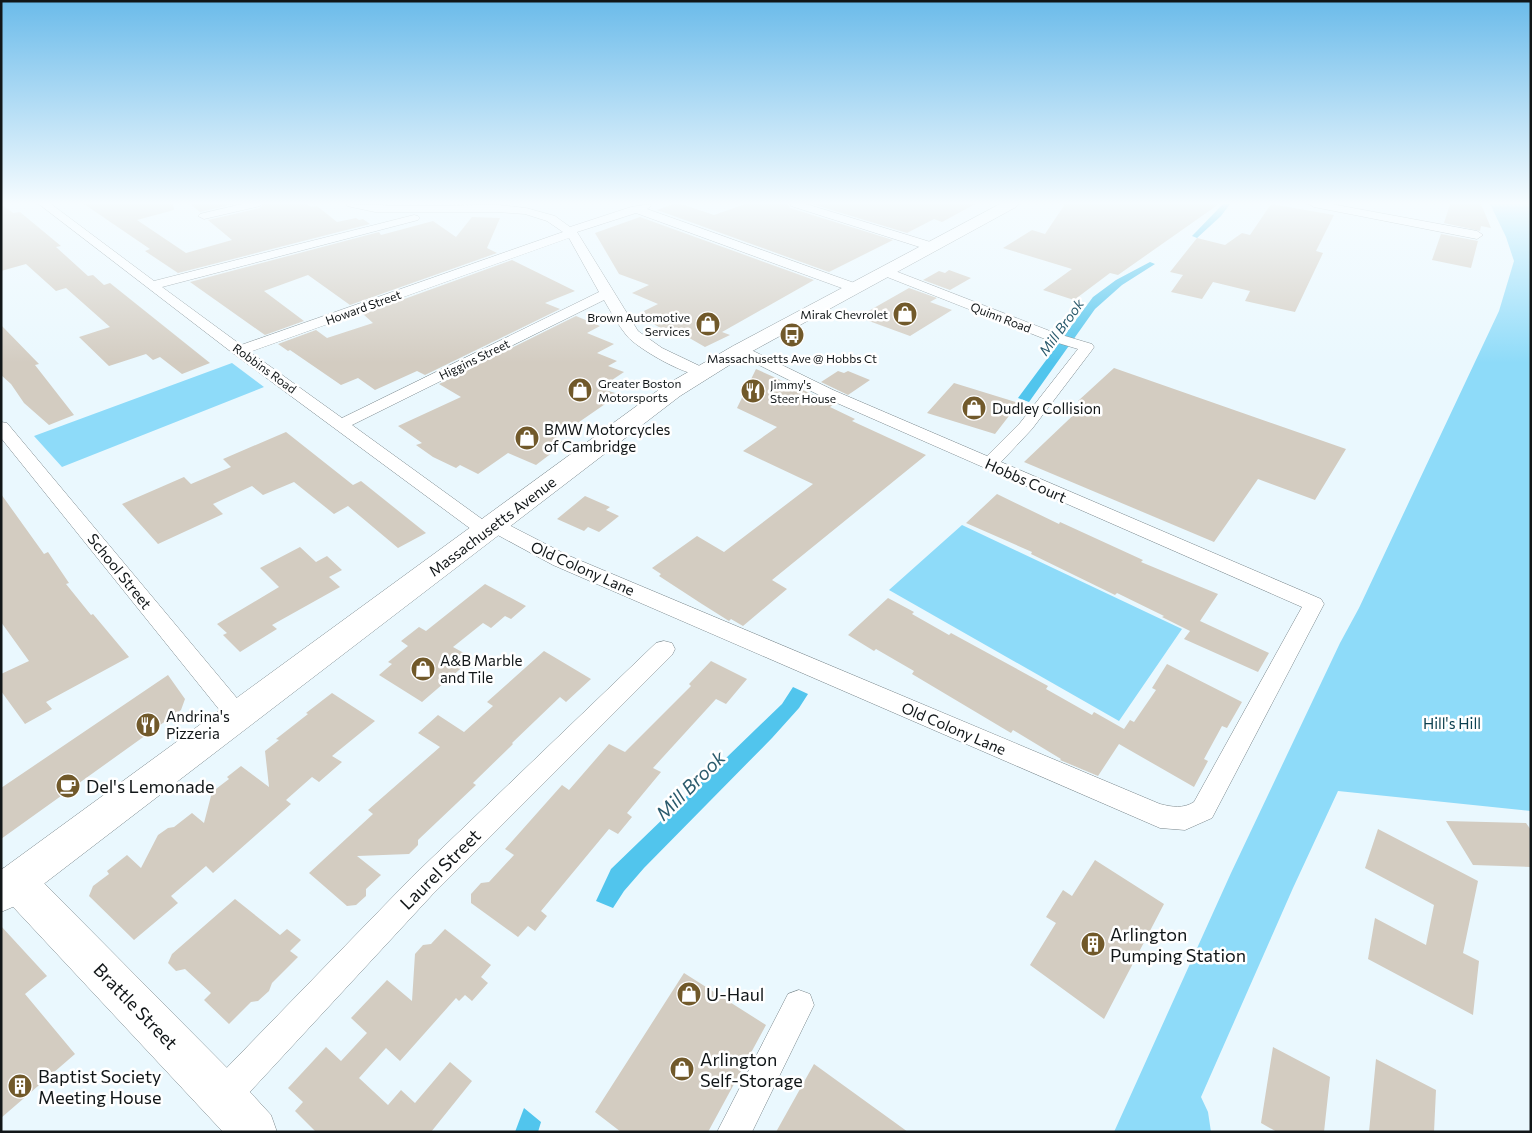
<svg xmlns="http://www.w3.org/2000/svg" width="1532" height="1133" font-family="Commissioner,sans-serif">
<rect width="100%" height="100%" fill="#eaf8fe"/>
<path fill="#8edbf9" d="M1490,204H1531V811L1338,791L1293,888L1201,1097L1208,1112L1211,1132H1114L1231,873L1340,643L1359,608L1499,311L1514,261L1506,237Z
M232,363L264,387L62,467L34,436Z
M962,525L1182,629L1119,721L889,590Z"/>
<path fill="#51c5ed" d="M1223,204H1230L1221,216L1197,238L1192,236Z
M1150,262L1155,264L1122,285L1095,309L1029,402L1018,398L1093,297L1116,280Z
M793,687L808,694L799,708L772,738L644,868L624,891L613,908L596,901L611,869L782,704Z
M524,1108L541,1122L538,1132H515Z"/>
<path fill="#d3ccc1" d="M1,204L13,213L20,212L61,246L56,247L88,276L93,275L104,285L110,283L210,363L182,374L160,357L153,360L146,354L109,366L79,337L110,327L66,288L56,291L26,264L1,271Z
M84,204H173L174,210L137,220L186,253L232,240L208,220L260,208L263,204H307L312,207L317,206L337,222L356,218L359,220L363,219L370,224L178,273L145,251L150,249Z
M190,204H234L200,212Z
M674,204H681L714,215L745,204H788L790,208L893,240L829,272L657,210Z
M812,204H975L942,222L934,219L907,233Z
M1065,204H1219L1118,275L1110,273L1074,300L1043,290L1072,269L1003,248L1032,230L1045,234Z
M1271,204L1334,215L1316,251L1323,253L1295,312L1245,301L1250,291L1213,282L1202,299L1171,292L1183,275L1170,272L1197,238L1225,245L1242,233L1250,235Z
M1450,204H1481L1491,228L1481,226L1480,231L1444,223Z
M472,217L500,218L487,248L497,253L350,305L308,275L264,291L304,321L265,335L190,282L379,232L381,235L433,221L456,237Z
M640,217L814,280L722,332L730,335L705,347L672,328L664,330L650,322L644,311L658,304L632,293L649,285L619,274L595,233Z
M1441,234L1478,241L1471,268L1432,260Z
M512,260L575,291L545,303L560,309L425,375L417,371L375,390L358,378L341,385L290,350L288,351L278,344L316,330L327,338L373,323L363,314Z
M949,270L971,278L950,290L923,280L939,271L945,273Z
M909,288L937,298L930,302L952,310L910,336L858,317Z
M576,316L600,326L587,333L614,344L597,353L617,361L608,366L624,372L600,388L615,393L604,401L608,402L556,438L565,443L536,465L508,453L478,474L460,465L456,468L433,457L416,445L422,443L398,426L461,397L439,384Z
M1,325L39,364L35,365L74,415L49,425L24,403L11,384L1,375Z
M1114,368L1346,449L1315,500L1258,479L1214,542L1024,462L1085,404L1078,401Z
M756,369L834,404L830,407L855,419L852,421L926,455L772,580L787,589L743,626L731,619L729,621L702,604L659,576L661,574L652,568L697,536L724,552L813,484L743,451L777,427L737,408Z
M838,371L844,373L848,371L870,380L848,395L821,382Z
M954,383L1019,403L995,434L927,413Z
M286,432L353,485L361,481L426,533L398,548L348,506L334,514L294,482L263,495L252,486L213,504L223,514L158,544L122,504L184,477L191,484L231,467L223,459Z
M1,494L44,554L48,552L69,583L66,584L91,615L93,614L129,657L46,702L52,709L25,724L1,691V674L29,661L1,622Z
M997,494L1059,524L1060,522L1143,560L1141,562L1218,594L1200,621L1269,653L1258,672L1184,639L1190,631L1162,617L1164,616L1117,593L1115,595L1031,554L1032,552L966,523Z
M585,496L610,507L606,510L619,516L599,532L588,527L584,531L557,519Z
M300,547L316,562L327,556L342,570L329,577L340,587L272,625L277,629L240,652L223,635L227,633L217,624L279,587L260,568Z
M485,584L526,606L511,619L505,616L491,628L483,623L453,647L473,658L422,702L379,675L392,664L388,662L408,646L401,641L419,627L426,631Z
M888,598L914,612L912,614L949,635L951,633L1048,686L1046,689L1092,715L1094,712L1124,729L1130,720L1134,722L1156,690L1152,688L1167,664L1242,702L1227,728L1222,726L1204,759L1208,761L1194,787L1119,744L1098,776L1060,760L1061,759L1013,730L1011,733L912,674L914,671L876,649L874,651L848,635Z
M544,651L591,679L566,702L560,697L512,743L513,744L473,783L476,785L418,840V845L409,854L357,856L381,875L366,889V896L356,905L347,906L309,873L373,814L368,810L440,747L418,733L438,715L464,732L493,706L487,702Z
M711,661L747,679L726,704L716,699L653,768L661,772L627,813L632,817L618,834L609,829L541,911L547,916L535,931L528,926L518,937L471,903V894L481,883L489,882L514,855L505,849L562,785L569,790L609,744L625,752L691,686L689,684Z
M168,675L185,699L181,710L1,839V788Z
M332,693L375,721L332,756L342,762L319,782L312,777L286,800L291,804L213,873L206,866L171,896L178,903L134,940L89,896L93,886L109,874L107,871L127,855L141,868L158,835L168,828L174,827L192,813L204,823L212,792L229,779L227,777L241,766L269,787L265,751L279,740L276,739L308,714L306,713Z
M1446,821L1526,823L1531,830V867L1473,865Z
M1378,829L1478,881L1463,953L1479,961L1473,1015L1368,959L1375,918L1426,945L1434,905L1365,868Z
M1095,860L1164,904L1104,1019L1030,965L1056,923L1046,917L1063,890L1072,896Z
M235,899L280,935L287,929L301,940L290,951L298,957L272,983L269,991L258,1001L251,1002L229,1024L204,1000L211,993L185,969L176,971L168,963L172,954Z
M1,926L47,976L25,994L75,1054L1,1118Z
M445,929L491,965L481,977L488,983L472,1001L465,995L459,1001L456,998L400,1061L386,1048L359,1078L388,1105L401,1090L415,1103L450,1062L472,1081L431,1132H316L295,1111L303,1102L288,1088L326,1047L341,1061L367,1033L351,1018L387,980L412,1001L415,954L423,945L431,944Z
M684,973L766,1025L708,1132H621L595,1112Z
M1273,1047L1330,1077L1324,1132H1277L1261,1123Z
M1376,1059L1436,1090L1434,1132H1369Z
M814,1064L908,1132H776Z"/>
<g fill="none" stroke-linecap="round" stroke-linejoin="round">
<defs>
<path id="minor" d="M39,204H51L154,281L414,215L418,216L420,218L418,220L162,287L241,345L563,232L547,221L525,214L498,212H375L347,206L346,204L404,206L498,205L526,208L555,216L570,227L631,207L650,204L651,206L647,209L860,285L862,288L860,291H850L636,213L577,232L638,331L662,348L706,369L709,372L706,375C690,379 638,349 627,336C618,325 611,312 604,300L352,425L486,522L494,519L501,521L567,555L1160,804C1172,807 1183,809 1194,802L1302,607L821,396L735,353L733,350L735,347H745L833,390L987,456L1020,423L1078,349L1045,339L882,275L880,272L882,269H890L1055,333L1092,344L1094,347L1092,350L1032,429L1001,462L1321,599L1324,604L1212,818L1185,830L1160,828L553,565L494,533L486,537L479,535L234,354ZM569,238L599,292L342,418L250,352Z
M242,204H261L260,206L204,219L198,216L200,214Z
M790,204H806L937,244L939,247L933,251L929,250L791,206Z
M1309,204H1331L1477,231L1483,235L1477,239L1314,207Z
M1,422L7,423L246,709L250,716L246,723L238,726L230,723L1,438Z
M664,641L672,643L675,649L672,655L432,895L235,1108L223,1113L211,1108L206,1096L211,1084L412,877L656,643Z
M799,990L810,994L814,1005L752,1132H717L788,994Z"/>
<path id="secondary" d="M16,864L30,869L239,1080L271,1115L277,1132H223L2,895L1,872L2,869Z"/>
<path id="primary" d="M1000,204H1019L1016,207L747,354L680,396L15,906L1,912V870L664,386L733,346Z"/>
</defs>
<use href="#minor" stroke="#7a878c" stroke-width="1"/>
<use href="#secondary" stroke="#7a878c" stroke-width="1"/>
<use href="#primary" stroke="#7a878c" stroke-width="1"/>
<use href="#minor" fill="#fff" fill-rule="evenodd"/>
<use href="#secondary" fill="#fff" fill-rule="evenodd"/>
<use href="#primary" fill="#fff" fill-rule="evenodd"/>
</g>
<linearGradient id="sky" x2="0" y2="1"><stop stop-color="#6bbbea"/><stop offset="0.56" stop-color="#f6fcff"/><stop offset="1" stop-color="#f6fcff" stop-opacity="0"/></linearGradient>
<rect width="1532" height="363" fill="url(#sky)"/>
<defs>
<symbol id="shop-disc" viewBox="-11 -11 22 22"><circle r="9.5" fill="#71592a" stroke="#fff"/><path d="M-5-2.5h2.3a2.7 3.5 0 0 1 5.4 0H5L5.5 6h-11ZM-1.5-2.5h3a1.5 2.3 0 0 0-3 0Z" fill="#fff"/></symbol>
<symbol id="bus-disc" viewBox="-11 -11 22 22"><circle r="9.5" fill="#71592a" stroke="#fff"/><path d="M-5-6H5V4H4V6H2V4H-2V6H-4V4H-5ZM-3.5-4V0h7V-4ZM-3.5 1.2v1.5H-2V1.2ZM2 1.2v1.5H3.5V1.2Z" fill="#fff"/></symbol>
<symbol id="restaurant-disc" viewBox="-11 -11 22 22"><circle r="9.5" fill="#71592a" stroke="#fff"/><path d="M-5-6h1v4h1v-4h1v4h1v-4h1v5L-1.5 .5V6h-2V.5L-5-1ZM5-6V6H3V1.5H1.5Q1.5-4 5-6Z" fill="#fff"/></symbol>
<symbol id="cafe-disc" viewBox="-11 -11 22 22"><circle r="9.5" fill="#71592a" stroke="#fff"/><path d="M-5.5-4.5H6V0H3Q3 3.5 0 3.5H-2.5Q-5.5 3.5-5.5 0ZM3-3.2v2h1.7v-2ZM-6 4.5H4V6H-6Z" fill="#fff"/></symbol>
<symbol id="building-disc" viewBox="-11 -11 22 22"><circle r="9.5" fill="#71592a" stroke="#fff"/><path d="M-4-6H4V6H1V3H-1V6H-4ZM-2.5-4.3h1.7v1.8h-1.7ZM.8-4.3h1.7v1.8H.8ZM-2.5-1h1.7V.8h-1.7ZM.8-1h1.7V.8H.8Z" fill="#fff"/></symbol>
</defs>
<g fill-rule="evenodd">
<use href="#shop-disc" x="891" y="300" width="28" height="28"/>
<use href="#shop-disc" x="694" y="310" width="28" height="28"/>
<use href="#bus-disc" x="778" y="321" width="28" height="28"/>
<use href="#shop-disc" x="566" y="376" width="28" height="28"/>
<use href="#restaurant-disc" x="739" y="377" width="28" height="28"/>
<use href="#shop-disc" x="960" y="394" width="28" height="28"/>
<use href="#shop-disc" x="513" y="424" width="28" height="28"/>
<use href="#shop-disc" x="409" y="655" width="28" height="28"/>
<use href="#restaurant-disc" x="134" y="711" width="28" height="28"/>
<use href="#cafe-disc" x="54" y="772" width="28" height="28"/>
<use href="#building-disc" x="1079" y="930" width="28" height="28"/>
<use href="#shop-disc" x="675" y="980" width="28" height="28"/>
<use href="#shop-disc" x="668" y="1055" width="28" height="28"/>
<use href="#building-disc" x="6" y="1072" width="28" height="28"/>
</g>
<g text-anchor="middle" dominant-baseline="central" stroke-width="5" stroke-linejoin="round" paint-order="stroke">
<g font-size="12" fill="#111618" stroke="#fff">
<text transform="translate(363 307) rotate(-20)">Howard Street</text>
<text transform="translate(1001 317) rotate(21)">Quinn Road</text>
<text transform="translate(474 359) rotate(-26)">Higgins Street</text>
<text transform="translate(265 368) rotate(36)">Robbins Road</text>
</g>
<g font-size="12" fill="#111618" stroke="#fff" text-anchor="end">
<text x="888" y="314">Mirak Chevrolet</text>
<text x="690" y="317">Brown Automotive<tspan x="690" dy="14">Services</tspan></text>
<text x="792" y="358" text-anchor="middle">Massachusetts Ave @ Hobbs Ct</text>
<text x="598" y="383" text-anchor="start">Greater Boston<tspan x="598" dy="14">Motorsports</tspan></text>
<text x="770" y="384" text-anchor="start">Jimmy's<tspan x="770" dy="14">Steer House</tspan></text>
</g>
<g font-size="14" font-style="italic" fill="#2b5b6d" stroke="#fff">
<text transform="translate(1061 327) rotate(-54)">Mill Brook</text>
</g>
<g font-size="15" fill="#111618" stroke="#fff" text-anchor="start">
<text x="992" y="408">Dudley Collision</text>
<text x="544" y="429">BMW Motorcycles<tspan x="544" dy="17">of Cambridge</tspan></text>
<text x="440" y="660">A&amp;B Marble<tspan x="440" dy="17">and Tile</tspan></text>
<text x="166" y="716">Andrina's<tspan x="166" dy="17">Pizzeria</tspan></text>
</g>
<g font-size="15" fill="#111618" stroke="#fff">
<text transform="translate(1026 480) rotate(24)">Hobbs Court</text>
<text transform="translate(492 526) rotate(-37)">Massachusetts Avenue</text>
<text transform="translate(583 568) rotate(24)">Old Colony Lane</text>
<text transform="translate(120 571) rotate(51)">School Street</text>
<text transform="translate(954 728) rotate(23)">Old Colony Lane</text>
</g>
<g font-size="15" fill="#0d4151" stroke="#fff">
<text x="1452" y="723">Hill's Hill</text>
</g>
<g font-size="18" fill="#111618" stroke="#fff" text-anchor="start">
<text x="86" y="786">Del's Lemonade</text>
<text x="1110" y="934">Arlington<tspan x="1110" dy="21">Pumping Station</tspan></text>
<text x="706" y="994">U-Haul</text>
<text x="700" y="1059">Arlington<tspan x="700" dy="21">Self-Storage</tspan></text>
<text x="38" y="1076">Baptist Society<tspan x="38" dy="21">Meeting House</tspan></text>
</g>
<g font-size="18" fill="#111618" stroke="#fff">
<text transform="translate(440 869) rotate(-45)">Laurel Street</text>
<text transform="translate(136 1006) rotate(46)">Brattle Street</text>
</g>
<g font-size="19" font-style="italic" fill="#2b5b6d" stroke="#fff">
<text transform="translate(690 785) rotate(-45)">Mill Brook</text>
</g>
</g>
<rect width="1532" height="1133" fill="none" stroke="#111618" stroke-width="5"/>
</svg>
